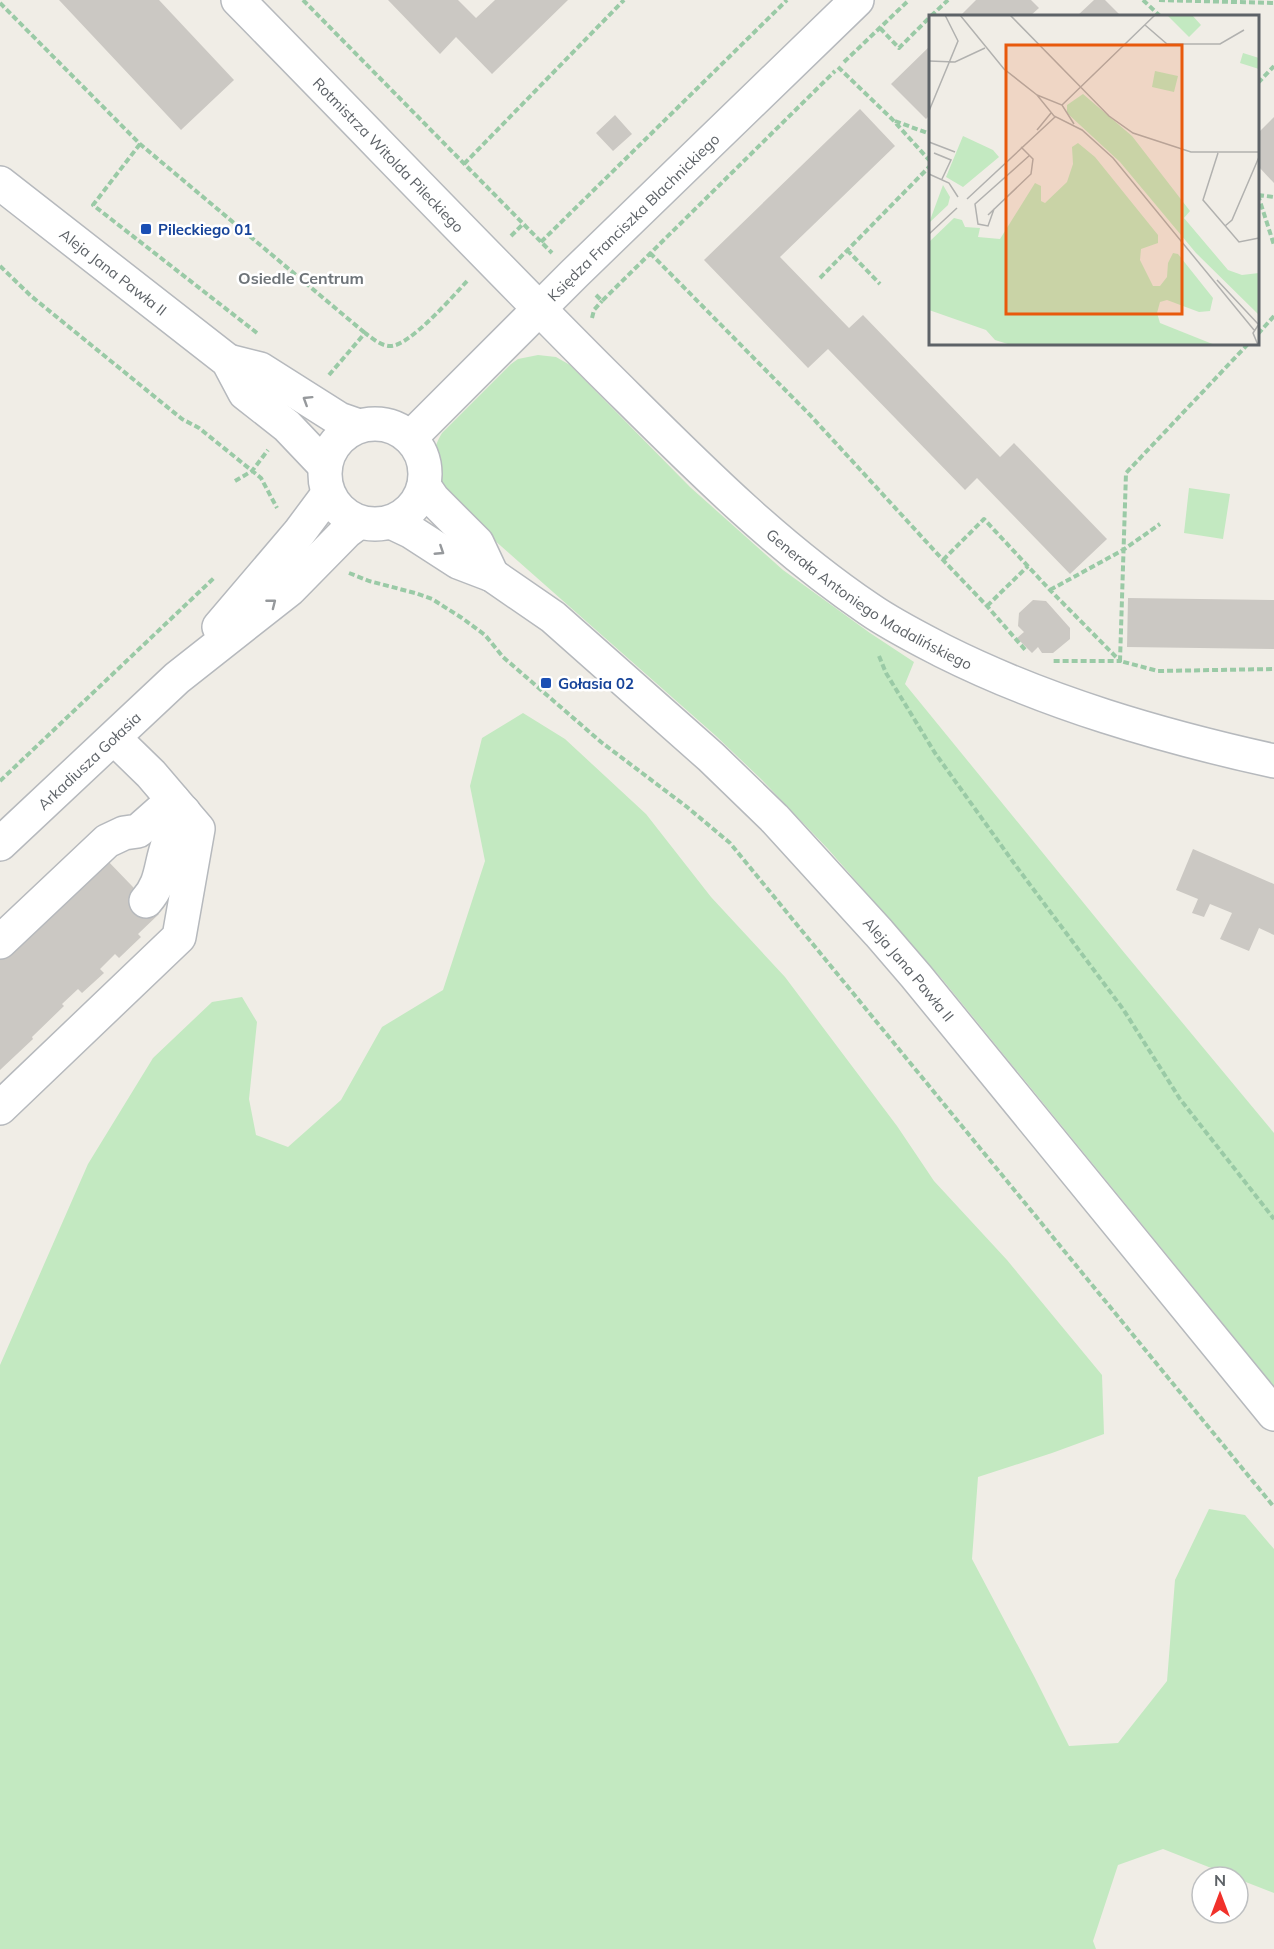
<svg xmlns="http://www.w3.org/2000/svg" width="1274" height="1949" font-family="Mulish,sans-serif">
<rect width="100%" height="100%" fill="#f0ede6"/>
<path fill="#c3e9c1" d="M538,355L556,357L570,365L690,487L783,570L870,633L914,662L905,684L1122,950L1274,1133V1386L942,979L828,849L762,780L716,736L442,494C431,473 429,454 442,433L511,364L518,359Z
M1189,488L1230,494L1223,539L1184,533Z
M523,713L565,739L646,814L711,897L785,977L897,1126L934,1181L1007,1260L1102,1375L1104,1434L1052,1453L978,1477L972,1559L1035,1678L1069,1746L1118,1743L1167,1681L1175,1580L1209,1509L1245,1515L1274,1549V1893L1238,1879V1877H1234L1163,1849L1118,1865L1093,1941L1096,1949H0V1365L88,1164L153,1058L212,1002L242,997L257,1022L249,1099L256,1135L288,1147L341,1100L382,1027L443,990L485,861L470,786L482,738Z"/>
<path fill="#cbc8c3" d="M59,0H159L234,80L181,130Z
M388,0H458L476,18L495,0H568L492,74L456,37L440,54Z
M976,0H1031L1039,8L1030,16H960Z
M1094,0H1105L1121,16H1077Z
M930,46V115L926,119L891,84Z
M860,109L895,146L780,257L849,328L863,315L1000,457L1014,443L1107,539L1070,574L977,478L965,490L828,349L808,368L704,260Z
M615,115L632,134L613,151L596,133Z
M1274,117V183L1258,166V133Z
M1128,598L1274,600V649L1127,647Z
M1033,600L1046,601L1070,628V639L1053,653H1042L1038,647L1032,653L1017,638L1024,632L1018,626L1019,613Z
M1193,849L1274,884V935L1259,928L1249,951L1220,939L1232,913L1210,904L1204,917L1192,913L1198,899L1176,890Z
M105,858L159,914L138,934L141,937L119,958L115,954L100,969L104,973L82,993L78,989L62,1004L64,1006L32,1037L33,1039L0,1070V957Z"/>
<g fill="none" stroke-linecap="round" stroke-linejoin="round">
<defs>
<g id="minor">
<path id="s1" d="M238,0C360,124 480,250 603,373C687,456 770,542 869,609C892,625 918,638 943,651C1047,703 1161,736 1274,761"/>
<path id="s2" d="M0,183L228,361L245,393L287,426L325,466"/>
<path d="M228,361L260,369L339,419L359,426"/>
<circle cx="375" cy="474" r="50"/>
<path id="s3" d="M410,438L574,274L857,0"/>
<path d="M424,486L433,499L477,543L492,575"/>
<path id="s4" d="M391,522L410,531L458,562L492,575L553,617L711,757L774,818L879,933L916,976L1274,1414"/>
<path d="M219,627L299,533L328,494"/>
<path id="s5" d="M0,844L177,678L290,589L347,531L359,522"/>
<path d="M146,901C162,883 160,868 167,847C170,835 179,823 184,812"/>
<path d="M0,942L107,841L124,833L138,831L173,800"/>
<path d="M0,1108L179,937L198,829L151,774L114,738"/>
</g>
</defs>
<use href="#minor" stroke="#b6b9bd" stroke-width="36"/>
<path stroke="#9acaa6" stroke-width="4" stroke-dasharray="6 3" stroke-linecap="butt" d="M303,0L552,253
M1143,0L1160,16
M1159,0L1274,3
M0,3L140,144L365,333
M931,16L948,0
M880,28L899,48L930,17
M844,62L909,0
M838,67L892,119L930,161
M1258,83L1274,66
M895,121L930,134
M140,144L93,205L257,333
M464,164L624,0
M1258,195L1274,245
M1258,195L1274,197
M511,236L523,224
M541,242L787,0
M847,250L880,284
M650,253L810,415L943,560L987,606L1027,652
M0,266L31,296L182,419L199,428L261,478L277,508
M820,278L930,166
M596,295L602,301L835,71
M592,318L594,310L602,301
M1258,334L1274,316
M1248,344L1126,473L1120,661L1158,671L1274,669
M329,375L365,333C372,338 381,346 390,346C409,347 454,295 468,280
M235,481L252,471L268,450
M943,560L984,519L1050,590L1120,661H1052
M349,573L369,581L415,593L432,599L462,618L485,635L503,657L601,742L687,807L730,843L1274,1507
M1050,590L1123,550L1160,524
M987,606L1028,566
M879,656L886,673L935,753L1016,866L1123,1009L1180,1099L1274,1219
M0,781L215,577"/>
<use href="#minor" stroke="#fff" stroke-width="33"/>
</g>
<defs><path id="oneway-chevron" d="M-2-3.5L2.5 0L-2 3.5" fill="none" stroke-width="1.6" stroke-linecap="round" stroke-linejoin="round" transform="scale(1.5)"/></defs>
<g stroke="#96999c">
<use href="#oneway-chevron" transform="translate(307 400) rotate(-148)"/>
<use href="#oneway-chevron" transform="translate(440 551) rotate(33)"/>
<use href="#oneway-chevron" transform="translate(272 603) rotate(-38)"/>
</g>
<g fill="#1a4fb4" stroke="#fff" stroke-width="2">
<rect x="140" y="223" width="12" height="12" rx="3"/>
<rect x="540" y="677" width="12" height="12" rx="3"/>
</g>
<g text-anchor="middle" dominant-baseline="central" stroke-width="5" stroke-linejoin="round" paint-order="stroke">
<g font-size="15" fill="#5d6267" stroke="#fff">
<text stroke="none"><textPath href="#s1" startOffset="216">Rotmistrza Witolda Pileckiego</textPath></text>
<text stroke="none"><textPath href="#s3" startOffset="314">Księdza Franciszka Blachnickiego</textPath></text>
<text stroke="none"><textPath href="#s2" startOffset="144">Aleja Jana Pawła II</textPath></text>
<text stroke="none"><textPath href="#s1" startOffset="873">Generała Antoniego Madalińskiego</textPath></text>
<text stroke="none"><textPath href="#s5" startOffset="122">Arkadiusza Gołasia</textPath></text>
<text stroke="none"><textPath href="#s4" startOffset="690">Aleja Jana Pawła II</textPath></text>
</g>
<g font-size="15" font-weight="bold" fill="#164399" stroke="#fff" text-anchor="start">
<text x="158" y="229">Pileckiego 01</text>
<text x="558" y="683">Gołasia 02</text>
</g>
<g font-size="16" font-weight="bold" fill="#6e7479" stroke="#fff">
<text x="301" y="278">Osiedle Centrum</text>
</g>
</g>
<g transform="translate(929 15)">
<rect width="330" height="330" fill="#f0ede6"/>
<path d="M263,0L272,10L260,22L239,1ZM314,38L330,43V54L311,48ZM226,56L249,61L245,77L223,72ZM154,79L203,121L261,196L255,203L299,255L313,260L330,258V300L267,238L191,147L138,98V90ZM34,121L64,135L70,142L34,172L17,162ZM149,128L166,142L229,220V228L212,234L211,245L224,271H231L238,262L239,248L244,238L249,239L284,283L281,296L270,297L238,285L231,287L228,298L231,308L286,330H82L66,325L57,315L0,295V227L25,203L33,205L36,212L51,213L49,222L71,224L106,168L112,171V186L116,188L138,167L144,149L143,132ZM14,170L21,182L19,190L0,208Z" fill="#c3e9c1"/>
<path fill="none" stroke="#b1b1af" stroke-width="1.5" d="M31,0L75,54L108,80L125,101L153,115L184,143L325,315M81,0L180,101L204,118L262,137H330M216,10L238,29H291L315,15M0,46L26,47L56,33M108,80L133,90L145,109M133,90L226,0M0,96L29,26L16,0M108,115L122,98M0,127L26,137M5,138L22,145L13,164M289,138L274,185L310,227L330,223M0,159L20,168L29,182M38,184L126,102M65,194L59,211L49,209L46,189L101,140M59,200L102,159L104,144L92,132M296,211L303,205L330,142M0,219L28,193M288,265L330,310M329,330L324,318L330,309"/>
<path fill="#e8590c" fill-opacity="0.15" stroke="#e8590c" stroke-width="3" d="M77,30H253V299H77Z"/>
<rect width="330" height="330" fill="none" stroke="#5d6267" stroke-width="3"/>
</g>
<g transform="translate(1220 1895)"><circle r="28" fill="#ffffff" stroke="#bec0c2" stroke-width="1.5"/>
<path d="M0-4.5L10 22L0 15L-10 22Z" fill="#f1312b"/>
<text y="-9" font-size="16" font-weight="bold" text-anchor="middle" fill="#5d6267">N</text>
</g>
</svg>
